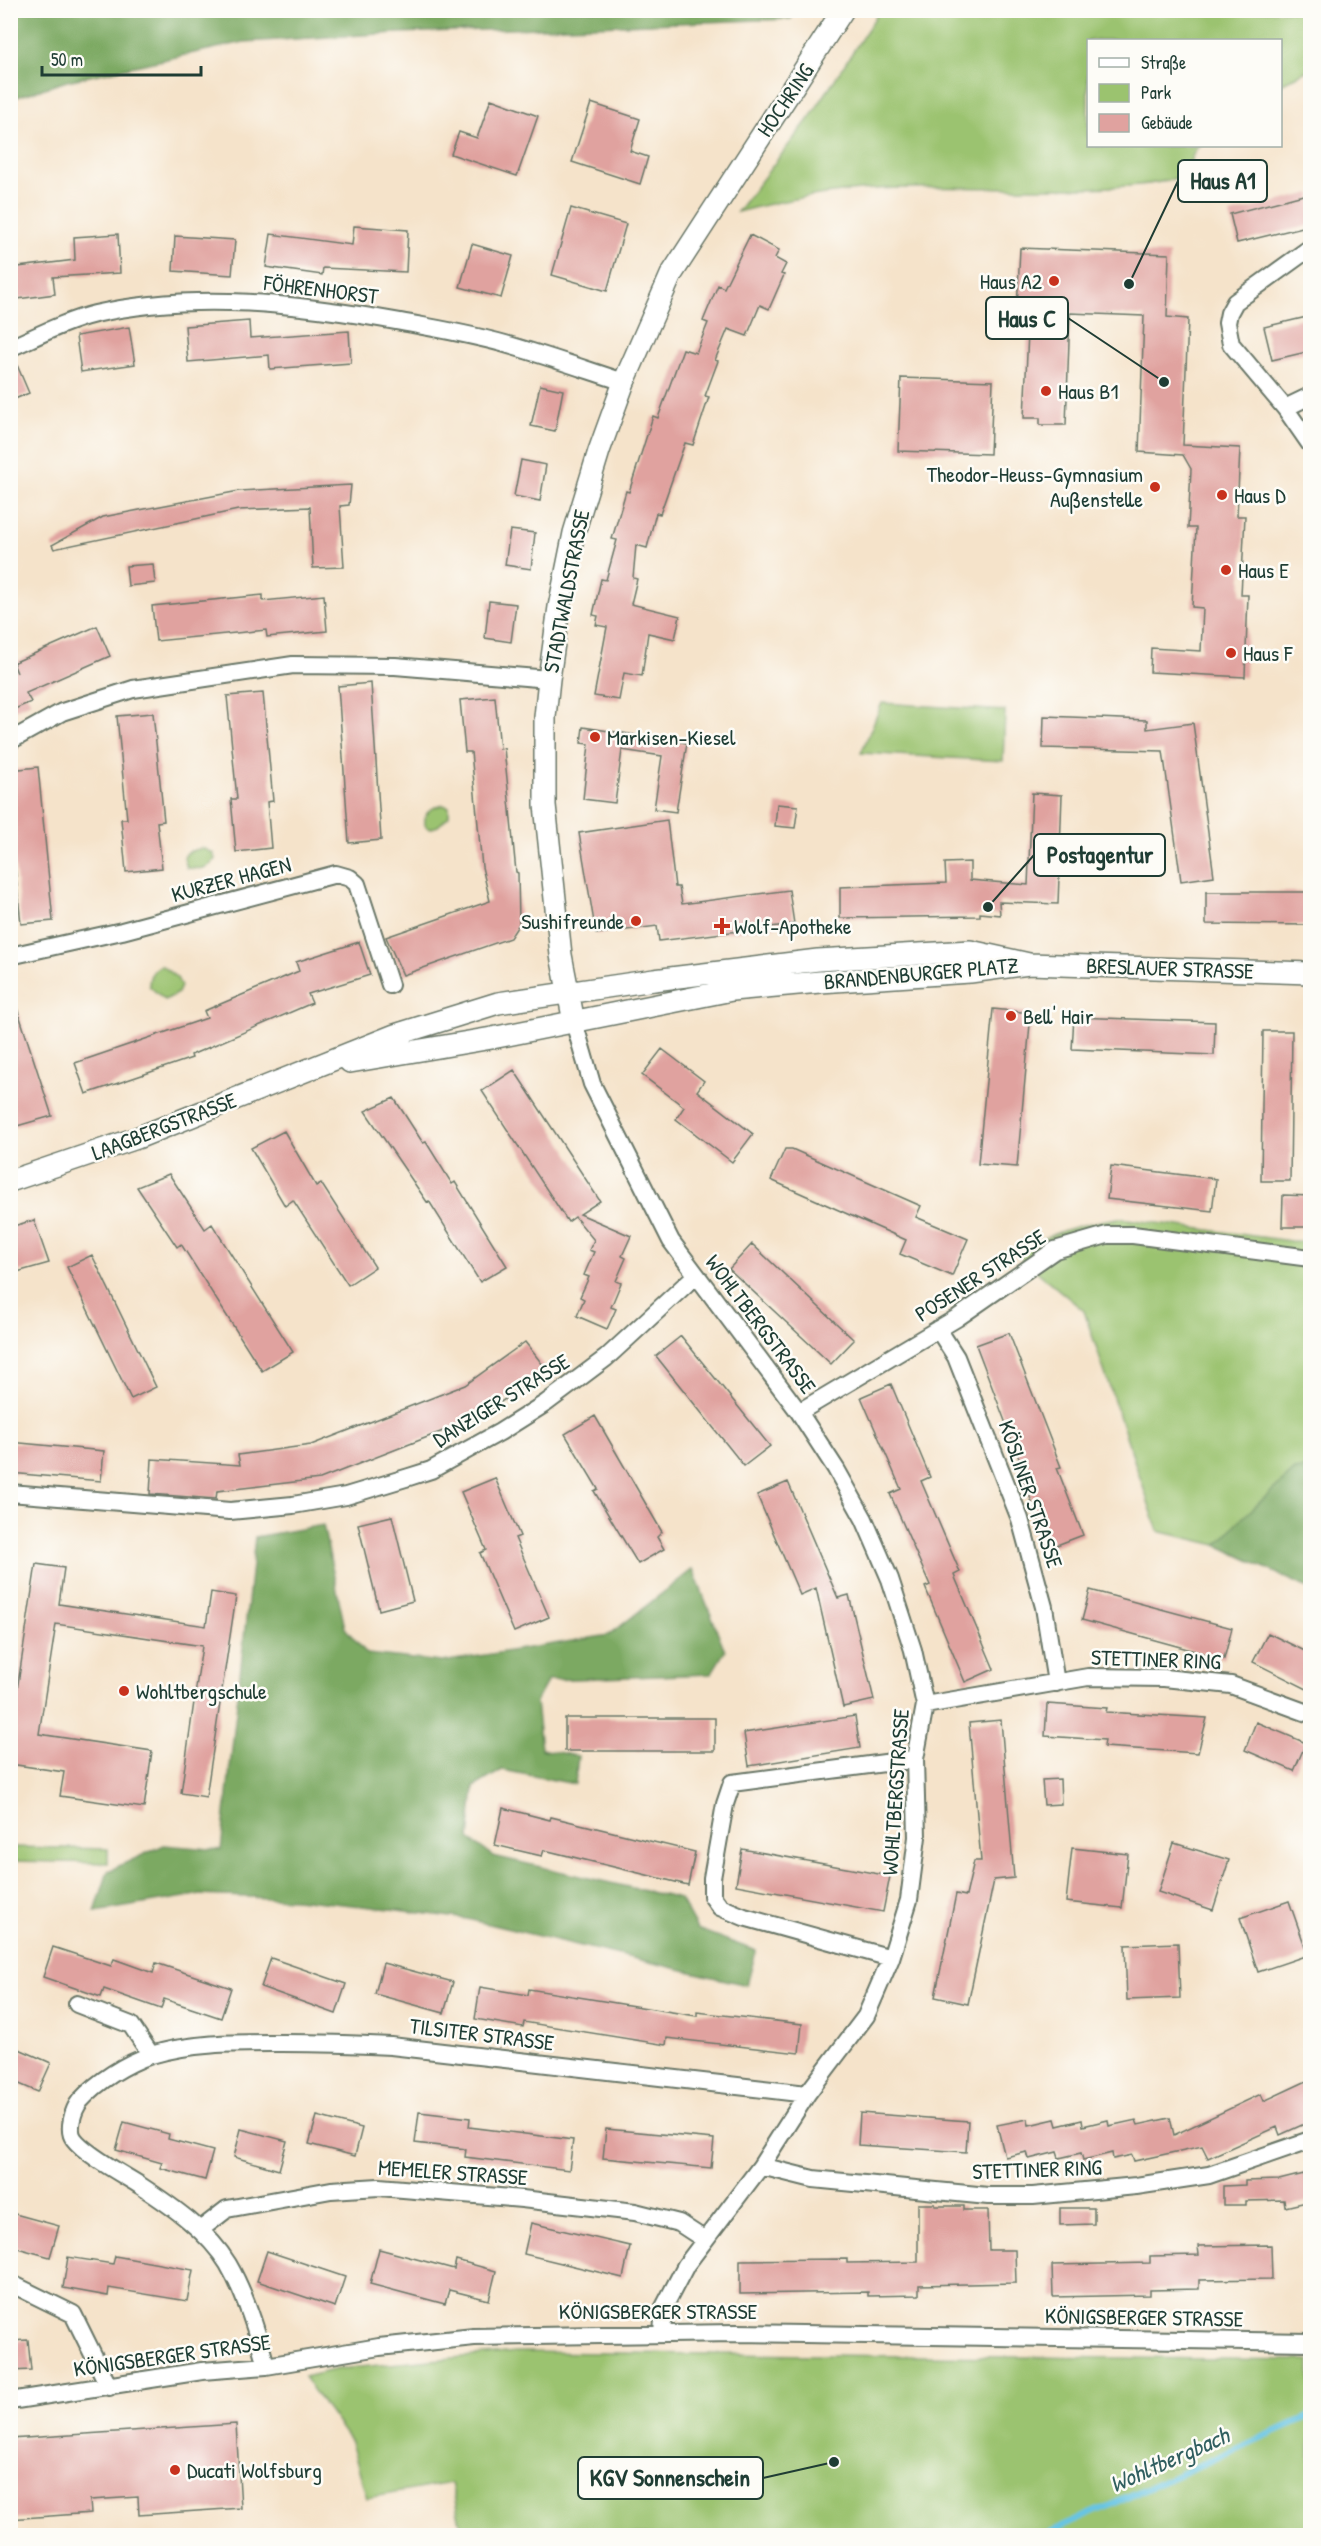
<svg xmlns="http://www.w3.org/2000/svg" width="1321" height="2546" font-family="'Patrick Hand',sans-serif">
<rect width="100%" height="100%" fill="#fdfcf7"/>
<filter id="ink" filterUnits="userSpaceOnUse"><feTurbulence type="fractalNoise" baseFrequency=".0167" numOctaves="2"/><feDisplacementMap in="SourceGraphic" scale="12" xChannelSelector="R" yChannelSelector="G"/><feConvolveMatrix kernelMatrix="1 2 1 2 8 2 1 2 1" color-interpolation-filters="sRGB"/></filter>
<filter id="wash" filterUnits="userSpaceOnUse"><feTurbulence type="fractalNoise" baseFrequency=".008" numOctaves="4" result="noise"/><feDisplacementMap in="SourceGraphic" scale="24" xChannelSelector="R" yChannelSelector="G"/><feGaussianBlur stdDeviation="1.35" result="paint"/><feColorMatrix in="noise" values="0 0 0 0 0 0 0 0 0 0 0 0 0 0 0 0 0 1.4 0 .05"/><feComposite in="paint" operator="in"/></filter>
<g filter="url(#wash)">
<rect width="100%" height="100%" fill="#f5e3ca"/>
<path fill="#9bc36f" stroke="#5d8052" stroke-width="1.5" d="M880,10L1310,11V69L1281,84L1280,40H1088V146H1199C1190,153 1192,168 1180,176C1167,184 1129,186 1113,187C1042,190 971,186 899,188C844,189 790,198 737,212L811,116Z
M882,703L1005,711L1003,761L861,753Z
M443,805L449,807V816L438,826L429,829L425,825C423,812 432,807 443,805Z
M202,848L213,853L215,859C209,870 199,869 187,868L184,857L188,852Z
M161,965L177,978L181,986L178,993L165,1000L149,986C149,975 152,971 161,965Z
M1119,1218L1290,1241L1310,1242V1589L1217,1545L1158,1531L1084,1311L1016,1254C1050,1232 1079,1224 1119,1218Z
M11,1847L108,1849V1863L11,1861Z
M516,2352L1310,2360V2535H463L451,2483L367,2498L351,2442L304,2377L338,2369Z"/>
<path fill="#7ca962" stroke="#4e734b" stroke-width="1.5" d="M11,10H795V11L791,19L397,33L244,42L67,81L11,99Z
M1310,1468V1589L1217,1545L1238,1522L1295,1470Z
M323,1525L345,1628L367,1654L442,1662L609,1635L693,1569L725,1651L711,1674L548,1680L536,1702L541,1749L578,1756L575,1784L502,1770L474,1787L469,1839L493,1856L680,1899L697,1929L756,1951L747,1985L467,1919L390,1909L295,1899L197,1895L95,1912L108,1871L164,1845L221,1850L255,1537Z"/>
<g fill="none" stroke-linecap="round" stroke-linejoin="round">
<path stroke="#66c4e4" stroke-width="6" d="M1041,2536L1310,2416"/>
</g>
<g id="blocks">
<path fill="#e0a29f" d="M491,99L538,116L517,176L451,154L459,132L477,138Z
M591,103L640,119L630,151L648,157L640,184L572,162Z
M1311,193V225L1237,243L1230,214Z
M571,208L626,224L607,291L552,275Z
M354,226L408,230L406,272L323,268L322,275L266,267L271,234L352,245Z
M118,234L120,273L53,277L55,294L10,300V268L75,260L74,237Z
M750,235L779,250L775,258L786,264L781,274L784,275L769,309L760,305L747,336L728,329L715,360L718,361L705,396L709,397L693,445L685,443L660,514L656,513L647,548L636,545L633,578L637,579L631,604L680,616L675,639L648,633L642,676L624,673L619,700L594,696L607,627L596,625L598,616L593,615L601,579L606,580L617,540L612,539L626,491L629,492L653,416L658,418L683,349L696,353L708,323L703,321L718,285L724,288Z
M175,236L235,240L232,275L173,271Z
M472,244L513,256L501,298L460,287Z
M1020,248L1169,254L1167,317L1188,319L1183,445L1240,448L1237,516H1245L1241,595H1248L1245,677L1150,672L1151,648L1201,651L1203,608L1192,607L1196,528H1188L1191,469L1183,455L1139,452L1144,316L1070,313L1066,425H1040V418H1024L1029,311L1017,310Z
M1311,316V351L1272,360L1264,327Z
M249,321L250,338L349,331L351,363L270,369L269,355L188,362L185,326Z
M129,327L135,364L81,372L76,336Z
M10,358H14L29,393L10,401Z
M901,378L993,381L990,454L898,451Z
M540,385L563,390L555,431L531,426Z
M521,460L546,465L540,501L514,496Z
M351,485L349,505L340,506L344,567L313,568L310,507L238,510L54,549L52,545L103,517L239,491Z
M510,530L535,533L531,569L505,565Z
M153,564L155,583L128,586L126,566Z
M263,595V601L324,595L327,631L267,637L266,630L156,641L152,606Z
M489,601L516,604L511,642L485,638Z
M97,626L110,656L26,693L31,702L10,711V657L17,673L13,663Z
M371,683L381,840L349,843L338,686Z
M263,693L273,801L267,802L271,848L236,852L231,799H237L227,696Z
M495,697L500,749L504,748L516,872L518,873L519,924L510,938L403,975L386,937L490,901L482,867L471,752H465L460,700Z
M153,713L164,821L157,822L162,868L126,872L121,819H127L117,716Z
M1044,716L1147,720V729L1193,723L1214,876L1181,881L1163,751L1043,748Z
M583,727L687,743L676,812L654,809L662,756L622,750L615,803L583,799L589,744L581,743Z
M38,767L53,921L21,924L10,819V770Z
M1032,793L1062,795L1058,904L999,902L1000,915L980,913V916L840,918V887L946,883L945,863L970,862V880L1028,885Z
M777,804L798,806L795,828L775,826Z
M667,820L675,887H679L682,904L789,890L794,924L659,941L657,926L596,934L579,833Z
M1206,892H1311V925L1206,924Z
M359,942L370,975L308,994L312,1003L191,1055L192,1058L86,1094L75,1063L207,1018L204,1011L299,971L296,962Z
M14,999L52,1116L10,1128V1000Z
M993,1009L1031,1013L1017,1167L978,1164Z
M1074,1017L1215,1022L1214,1055L1072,1049Z
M1263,1031H1292L1290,1181H1261Z
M662,1049L704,1081L697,1091L753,1134L732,1162L676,1119L684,1107L642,1075Z
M514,1070L600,1201L580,1214L631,1236L622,1256L626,1258L616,1281L621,1283L611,1307L616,1309L607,1329L577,1316L584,1299L580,1297L589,1277L584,1275L594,1252L589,1250L594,1240L575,1217L568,1222L482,1091Z
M394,1098L423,1143L426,1142L452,1184L455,1182L507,1266L480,1282L429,1201L427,1202L365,1111Z
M284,1131L316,1186L321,1183L375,1267L348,1285L293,1200L285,1206L251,1148Z
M785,1149H792L921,1206L916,1217L968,1239L952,1276L900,1254L906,1240L771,1180Z
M1111,1166L1216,1179L1212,1211L1107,1199Z
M169,1174L205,1229L212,1224L293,1352L262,1371L181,1244L177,1247L137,1187Z
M1283,1195L1311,1196V1227H1282Z
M34,1220L49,1263L10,1274V1227Z
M752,1244L854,1340L831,1364L729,1269Z
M92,1255L156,1387L131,1399L67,1267Z
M1009,1333L1061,1467L1057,1468L1083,1535L1049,1548L1024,1481L1027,1479L976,1345Z
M681,1336L770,1446L744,1466L656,1356Z
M525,1342L547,1370L479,1417L320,1479L217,1491L216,1499L150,1494L152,1459L240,1465L238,1455L311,1445L465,1385Z
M891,1384L930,1477L921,1481L960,1572L954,1575L994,1669L965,1682L925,1587L930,1585L890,1494L901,1489L861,1397Z
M595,1416L662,1532L657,1537L664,1549L638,1564L594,1491L598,1489L565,1434Z
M10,1442L104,1451L101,1481L10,1473Z
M495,1478L520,1536L515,1538L549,1617L514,1632L480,1553L486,1550L461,1492Z
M788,1482L838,1598L849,1595L874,1700L843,1707L816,1588L800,1595L757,1495Z
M392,1516L413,1601L379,1610L358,1524Z
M36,1564L64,1568L59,1604L206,1626L211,1592L236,1596L206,1797L181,1793L202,1646L56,1624L39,1734L152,1751L144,1808L60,1796L64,1772L10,1764V1737Z
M1090,1590L1232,1628L1224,1659L1082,1620Z
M1268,1633L1311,1654V1691L1253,1662Z
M1047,1704L1107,1708L1106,1712L1207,1718L1198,1753L1104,1747L1105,1740L1045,1736Z
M855,1716L860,1748L749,1766L744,1733Z
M565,1718H715V1751H565Z
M1001,1720L1014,1878L994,1880L968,2004L935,1997L956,1894L966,1896L974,1861H981L969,1723Z
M1256,1722L1306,1743L1294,1771L1245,1750Z
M1060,1779L1061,1804L1044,1805L1042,1780Z
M503,1808L550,1820L551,1817L695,1852L688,1885L544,1850L542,1856L495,1845Z
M1174,1843L1229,1860L1213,1910L1158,1892Z
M1072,1848L1128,1854L1122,1908L1066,1902Z
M742,1849L890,1876L883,1912L736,1885Z
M1289,1901L1308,1955L1258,1972L1240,1918Z
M1178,1943L1180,1998L1127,2000L1125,1945Z
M53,1947L111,1966L114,1959L153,1973L156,1963L231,1988L221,2018L164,1999L161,2009L104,1989L101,1997L43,1977Z
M271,1958L346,1984L336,2014L261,1987Z
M383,1963L453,1982L444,2013L375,1994Z
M480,1987L528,1995L529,1989L697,2016V2012L802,2024L799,2053L667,2038L666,2045L524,2022L523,2027L475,2019Z
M10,2045L51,2063L38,2092L10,2080Z
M1311,2079V2121L1280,2135L1277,2127L1208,2158L1202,2146L1134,2161L1132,2155L1113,2159L1112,2153L1083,2160L1081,2153L1059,2158L1057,2152L1029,2159L1027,2152L1005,2157L997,2125L1028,2119L1029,2125L1055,2119L1057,2126L1082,2120L1083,2126L1108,2120L1109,2126L1136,2120L1138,2125L1170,2118L1174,2135L1261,2094L1264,2101Z
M419,2112L470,2118L469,2127L573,2140L569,2170L465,2157L466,2149L415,2143Z
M860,2113L968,2121L966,2152L858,2145Z
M317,2116L362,2128L355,2156L309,2144Z
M124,2122L169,2134L168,2139L213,2151L205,2180L160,2168L162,2163L116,2150Z
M241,2129L287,2141L279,2170L234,2157Z
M606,2129L714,2139L711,2168L603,2158Z
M1311,2172V2201L1285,2207L1284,2200L1246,2201V2205H1223V2186L1245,2185V2181L1279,2180Z
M918,2204H935V2206H964V2210H988L989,2250H1015L1016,2283L919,2285V2295L868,2296V2292L740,2294V2260L847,2259V2263L918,2262Z
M1060,2208H1094V2224L1060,2225Z
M15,2214L59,2226L50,2257L10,2246V2229Z
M531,2223L630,2246L623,2278L524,2254Z
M1271,2245L1272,2279L1199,2280V2289L1150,2290V2295L1053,2297L1052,2265L1150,2263V2256L1199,2255L1198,2246Z
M379,2249L454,2269L456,2260L496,2271L489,2300L449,2290L445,2304L370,2284Z
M267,2251L345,2277L335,2307L257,2281Z
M115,2256L193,2270L187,2301L109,2288L108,2296L63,2288L68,2257L113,2264Z
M28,2340L31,2370L10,2371V2341Z
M236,2424L241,2508L139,2515L138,2497L90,2500L91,2513L10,2519V2439Z"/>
</g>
</g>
<g filter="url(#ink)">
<use href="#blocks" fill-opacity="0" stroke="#6a7768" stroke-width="1.5"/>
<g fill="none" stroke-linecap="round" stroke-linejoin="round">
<defs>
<path id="minor" d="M1310,248L1235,302L1229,313L1227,323L1231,344L1285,408L1310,444
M10,348C37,336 66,321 95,314C195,291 301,304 401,322C438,329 476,335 512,346C550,357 587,370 624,382
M1285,408L1310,396
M10,741L62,712L133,689L293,665L395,666L549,679
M10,956L122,931L336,874L350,878L357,884L390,985
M574,1022L592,1084L671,1241L799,1412L836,1469L864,1519L890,1579L913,1650L925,1705L915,1759L917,1837L909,1900L891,1958L866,2016L807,2094L761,2166L686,2265L664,2307L662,2333
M938,1329L956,1357L1020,1519L1044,1607L1056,1683
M799,1412L957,1318L1055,1250L1107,1235H1133L1310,1258
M10,1493L230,1511L293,1505L346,1496L409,1477L431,1470L500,1432L546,1403L606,1358L696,1275
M925,1705L1088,1677L1164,1678L1231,1685L1310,1714
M891,1958L744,1917L720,1907L712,1896V1878L725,1804L732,1783L915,1759
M77,2004L131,2025L151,2055
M761,2166L813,2179L988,2196H1033L1136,2186L1209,2175L1310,2140
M200,2230L227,2209L331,2190L379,2187L522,2199L635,2212L679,2223L705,2240
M10,2283L73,2314L109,2387
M266,2366C257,2331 246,2295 228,2264C208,2231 173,2207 141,2186C124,2175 86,2155 74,2139C67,2130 73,2110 80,2101C98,2081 125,2064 151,2055C193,2042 239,2043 282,2043C318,2043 354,2044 391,2046L807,2094
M10,2401L202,2371L266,2366L379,2347L474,2337L736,2333L1310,2342"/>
<path id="tertiary" d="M574,1022L561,955L545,805V717L549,679L559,607L574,533L599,451L624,382L671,275L843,10
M350,1062L492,1038L732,990L820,982L970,972L1029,964L1310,973
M10,1181L137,1138L395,1035L498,1003L654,980L818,960L970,951L1029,964"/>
</defs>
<use href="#minor" stroke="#6a7768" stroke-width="20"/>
<use href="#tertiary" stroke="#6a7768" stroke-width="24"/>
<use href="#minor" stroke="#fff" stroke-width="16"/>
<use href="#tertiary" stroke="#fff" stroke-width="21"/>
</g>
</g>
<g fill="#c8321e" stroke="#fdfcf7" stroke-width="2">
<circle cx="1054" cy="281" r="6"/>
<circle cx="1046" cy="391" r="6"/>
<circle cx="1155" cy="487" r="6"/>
<circle cx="1222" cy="495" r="6"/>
<circle cx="1226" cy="570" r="6"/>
<circle cx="1231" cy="653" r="6"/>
<circle cx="595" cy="737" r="6"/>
<circle cx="636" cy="921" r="6"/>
<path d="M719 917h6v6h6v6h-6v6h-6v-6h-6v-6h6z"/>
<circle cx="1011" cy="1016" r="6"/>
<circle cx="124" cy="1691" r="6"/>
<circle cx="175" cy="2470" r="6"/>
</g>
<g text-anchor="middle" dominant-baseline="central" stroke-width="5" stroke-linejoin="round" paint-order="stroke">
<g font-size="22" fill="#1f3d34" stroke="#fdfcf7">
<text transform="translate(785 100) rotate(-56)">HOCHRING</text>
<text transform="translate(321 289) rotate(7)">FÖHRENHORST</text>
<text transform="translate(566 591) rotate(-79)">STADTWALDSTRASSE</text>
<text transform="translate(231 879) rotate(-15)">KURZER HAGEN</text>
<text transform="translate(1170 968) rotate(2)">BRESLAUER STRASSE</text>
<text transform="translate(921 973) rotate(-5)">BRANDENBURGER PLATZ</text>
<text transform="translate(164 1126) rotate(-21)">LAAGBERGSTRASSE</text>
<text transform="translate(980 1275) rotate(-33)">POSENER STRASSE</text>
<text transform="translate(761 1324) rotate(53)">WOHLTBERGSTRASSE</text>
<text transform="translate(501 1400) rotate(-32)">DANZIGER STRASSE</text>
<text transform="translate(1031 1494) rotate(71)">KÖSLINER STRASSE</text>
<text transform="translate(1156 1659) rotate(2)">STETTINER RING</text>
<text transform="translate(895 1792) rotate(-86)">WOHLTBERGSTRASSE</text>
<text transform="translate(482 2034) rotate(7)">TILSITER STRASSE</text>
<text transform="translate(1037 2169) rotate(-2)">STETTINER RING</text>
<text transform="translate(453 2172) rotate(4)">MEMELER STRASSE</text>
<text x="658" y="2311">KÖNIGSBERGER STRASSE</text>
<text transform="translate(1144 2317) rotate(1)">KÖNIGSBERGER STRASSE</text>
<text transform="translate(172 2355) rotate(-8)">KÖNIGSBERGER STRASSE</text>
</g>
<g font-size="22" fill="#1f3d34" stroke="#fdfcf7" text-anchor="start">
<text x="1042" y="281" text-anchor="end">Haus A2</text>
<text x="1058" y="391">Haus B1</text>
<text x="1143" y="474" text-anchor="end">Theodor-Heuss-Gymnasium<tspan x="1143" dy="25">Außenstelle</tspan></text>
<text x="1234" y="495">Haus D</text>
<text x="1238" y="570">Haus E</text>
<text x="1243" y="653">Haus F</text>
<text x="607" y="737">Markisen-Kiesel</text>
<text x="624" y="921" text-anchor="end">Sushifreunde</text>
<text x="734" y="926">Wolf-Apotheke</text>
<text x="1023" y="1016">Bell' Hair</text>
<text x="136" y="1691">Wohltbergschule</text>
<text x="187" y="2470">Ducati Wolfsburg</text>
</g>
<g font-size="24" font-style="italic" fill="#315f60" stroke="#fdfcf7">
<text transform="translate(1169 2459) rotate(-24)">Wohltbergbach</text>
</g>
</g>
<path fill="none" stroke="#1f3d34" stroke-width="2" d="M1129 284L1178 181M1164 382L1068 318M988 907L1034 855M834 2462L763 2478"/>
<g fill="#1f3d34" stroke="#fdfcf7" stroke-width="2">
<circle cx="1129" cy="284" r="6"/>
<circle cx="1164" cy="382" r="6"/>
<circle cx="988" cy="907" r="6"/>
<circle cx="834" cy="2462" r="6"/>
</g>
<g fill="#fdfcf7" stroke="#1f3d34" stroke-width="2">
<rect x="1178" y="160" width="89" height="42" rx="6"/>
<rect x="986" y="297" width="82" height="42" rx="6"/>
<rect x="1034" y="834" width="131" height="42" rx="6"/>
<rect x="578" y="2457" width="185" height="42" rx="6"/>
</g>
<g font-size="24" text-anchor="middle" font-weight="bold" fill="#1f3d34">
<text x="1223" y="189">Haus A1</text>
<text x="1027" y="327">Haus C</text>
<text x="1100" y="863">Postagentur</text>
<text x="670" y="2486">KGV Sonnenschein</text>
</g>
<rect width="1321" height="2546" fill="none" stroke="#fdfcf7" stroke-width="36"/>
<rect x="1087" y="39" width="195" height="108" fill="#fdfcf7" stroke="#a4b0a9" stroke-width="1.5"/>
<rect x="1099" y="58" width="30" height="9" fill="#ffffff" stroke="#a4b0a9" stroke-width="1.5"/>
<text x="1141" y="69" font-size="18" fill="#1f3d34">Straße</text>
<rect x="1099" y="84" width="30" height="18" fill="#9bc36f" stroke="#a4b0a9" stroke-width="1.5"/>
<text x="1141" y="99" font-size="18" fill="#1f3d34">Park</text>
<rect x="1099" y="114" width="30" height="18" fill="#e0a29f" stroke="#a4b0a9" stroke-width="1.5"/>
<text x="1141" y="129" font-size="18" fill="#1f3d34">Gebäude</text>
<path d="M42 66v9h159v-9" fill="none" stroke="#1f3d34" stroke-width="3"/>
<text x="51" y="66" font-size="18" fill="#1f3d34" stroke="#fdfcf7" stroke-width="4.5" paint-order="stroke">50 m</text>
</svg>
